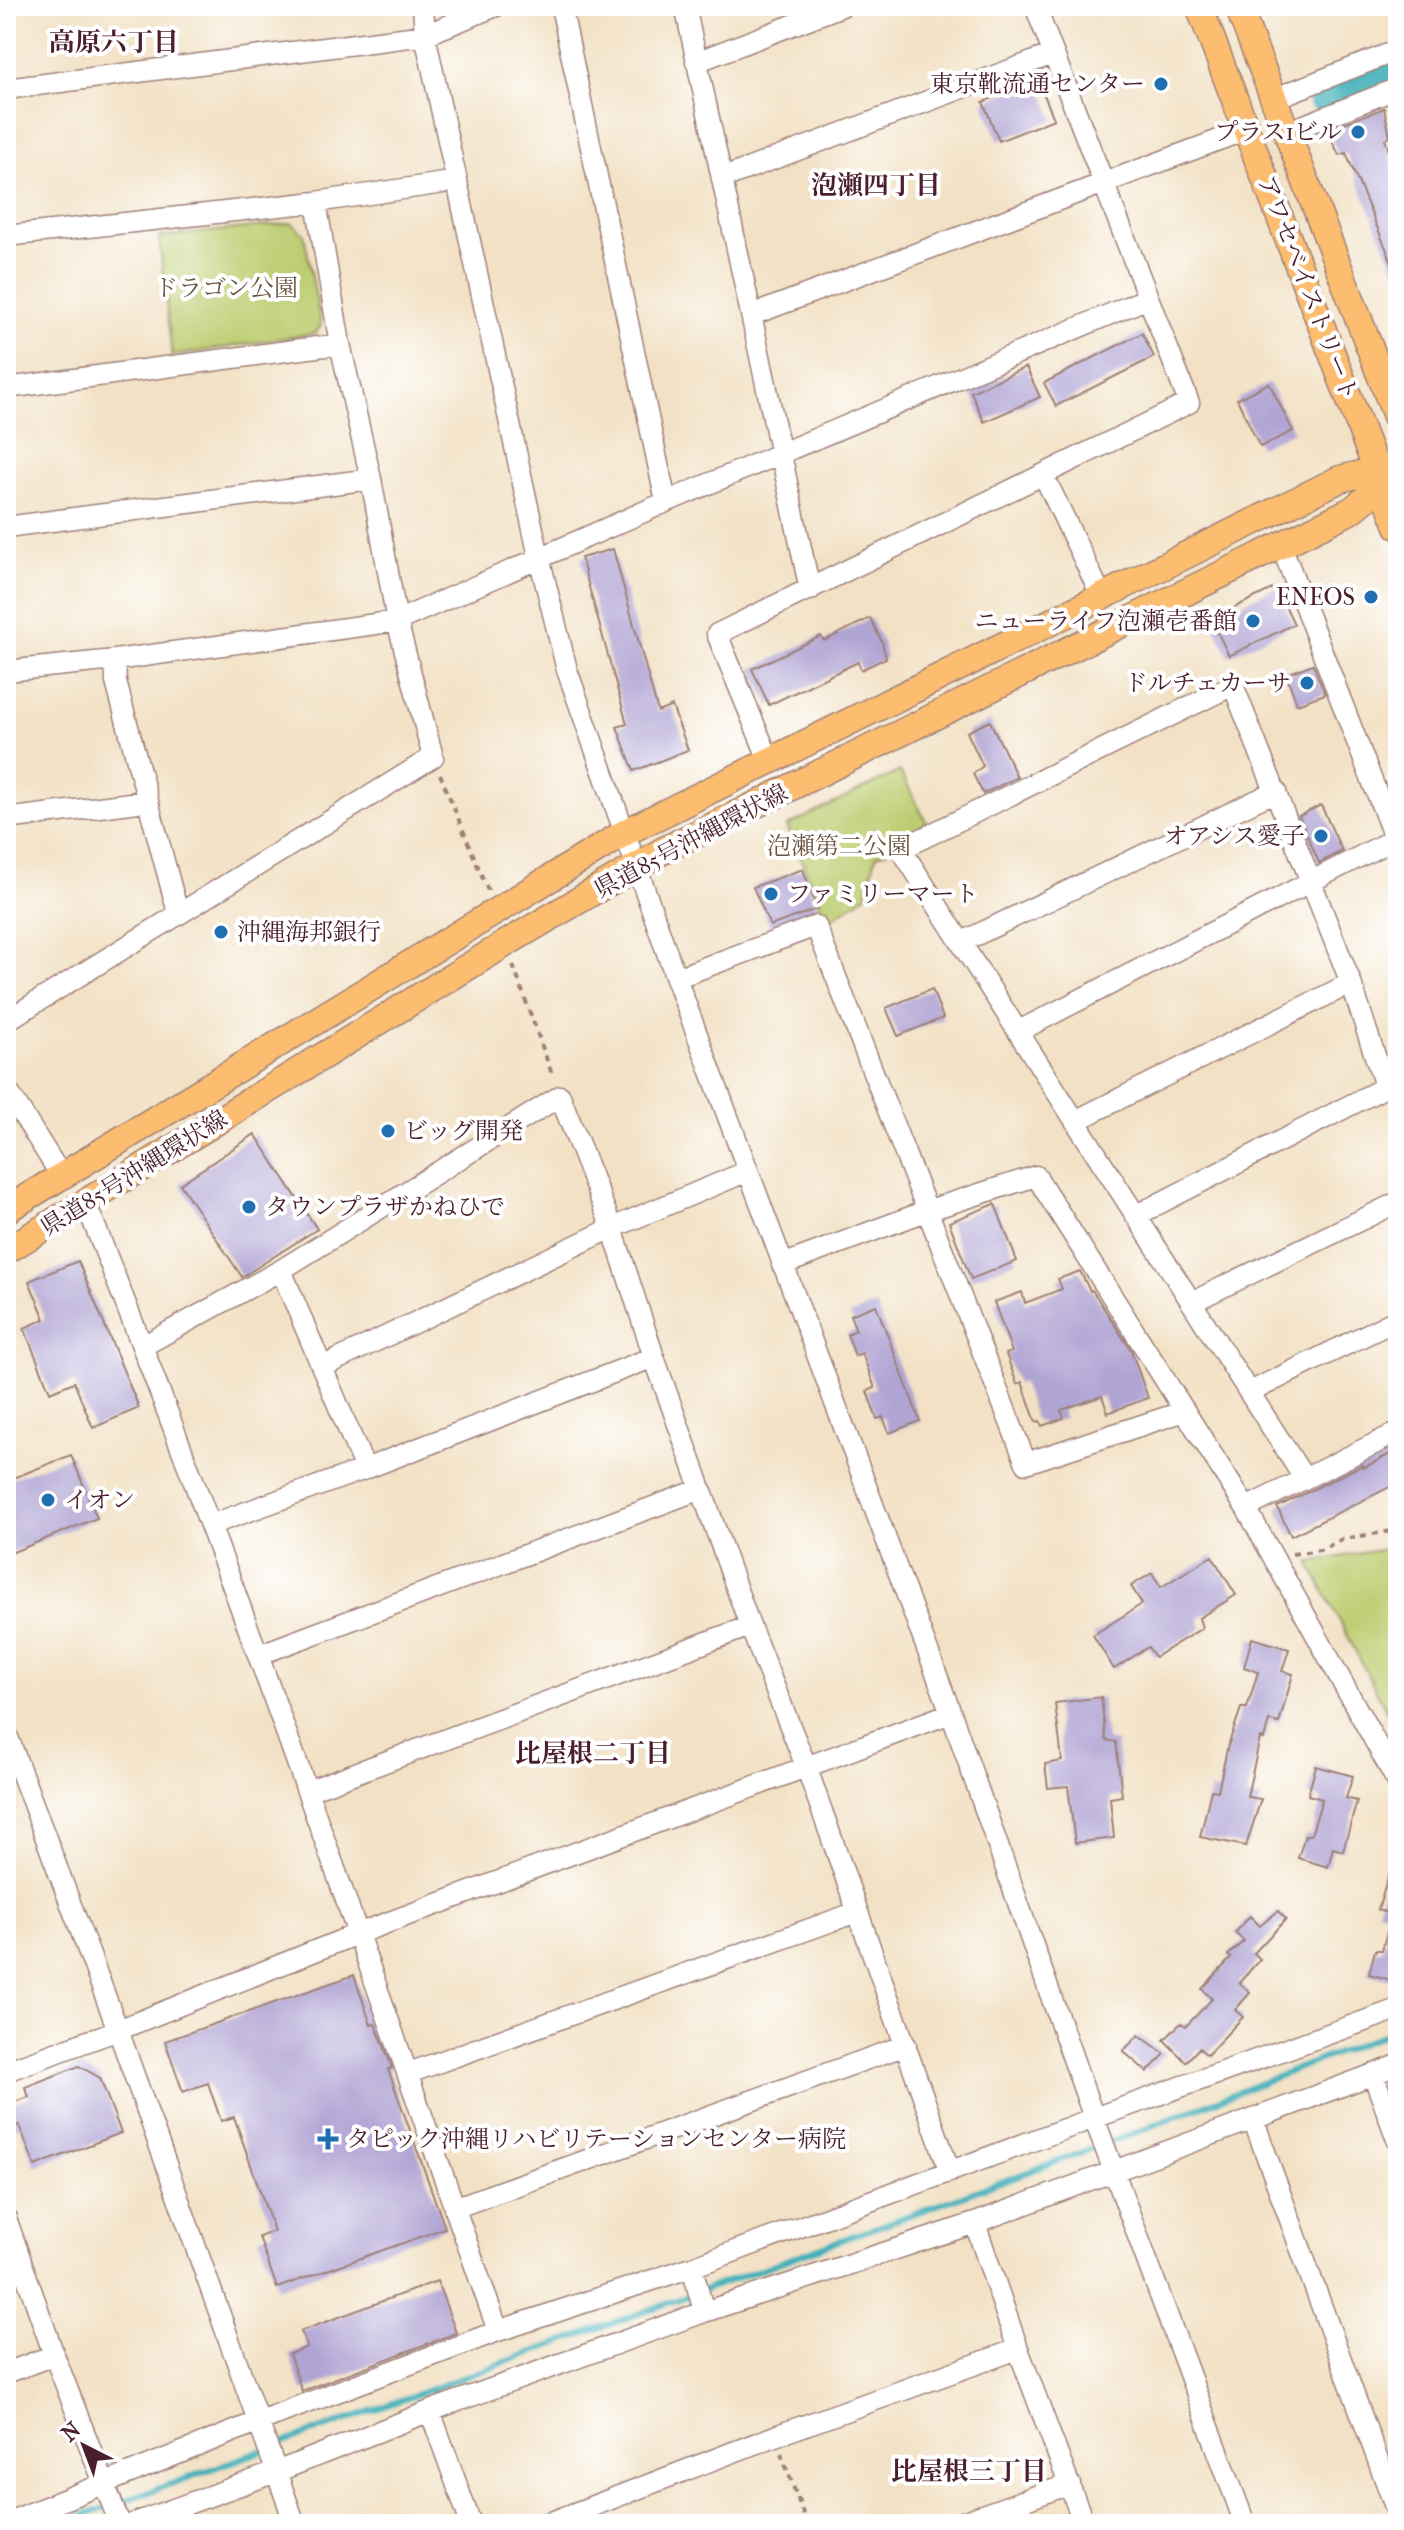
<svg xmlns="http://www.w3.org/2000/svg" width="1404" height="2530" font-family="'IM FELL French Canon','Noto Serif JP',serif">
<rect width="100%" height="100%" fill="#fff"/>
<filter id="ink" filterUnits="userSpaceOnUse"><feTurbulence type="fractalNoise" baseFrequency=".0125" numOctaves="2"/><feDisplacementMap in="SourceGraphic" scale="16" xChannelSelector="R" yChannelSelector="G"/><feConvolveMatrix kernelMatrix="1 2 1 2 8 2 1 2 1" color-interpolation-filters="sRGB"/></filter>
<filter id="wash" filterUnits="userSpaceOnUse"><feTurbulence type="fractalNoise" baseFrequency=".006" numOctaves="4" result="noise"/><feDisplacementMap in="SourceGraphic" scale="32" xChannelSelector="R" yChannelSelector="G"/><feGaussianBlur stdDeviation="1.8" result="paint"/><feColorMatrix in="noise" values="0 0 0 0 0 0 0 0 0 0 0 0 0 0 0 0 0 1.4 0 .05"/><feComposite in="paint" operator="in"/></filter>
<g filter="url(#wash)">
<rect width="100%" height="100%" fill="#f2e1c4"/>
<path fill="#bccc6e" stroke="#83764c" stroke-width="2" d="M292,223L304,234L321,325L316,333L172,356L159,237Z
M900,771L930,829L876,856L866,895L831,919L825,916L787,826Z
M1398,1547V1733L1309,1562Z"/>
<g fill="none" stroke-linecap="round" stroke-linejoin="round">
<path stroke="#40b0ba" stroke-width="6" d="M61,2524L1124,2137L1398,2029"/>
<path stroke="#40b0ba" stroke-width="22" d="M1319,100L1398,69"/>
</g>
<g id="blocks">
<path fill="#b0a4d4" d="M1038,80L1054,119L999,141L983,102Z
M1384,108L1390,137L1385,139L1398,180V277L1346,153L1339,155L1327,130Z
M1142,333L1154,357L1056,406L1044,383Z
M1026,367L1040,397L984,422L971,392Z
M1269,383L1293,431L1260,447L1237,399Z
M613,549L658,712L672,706L688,750L634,771L617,727L627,724L581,558Z
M1276,587L1294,624L1229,656L1211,619Z
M870,618L882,642L886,658L861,670L858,662L769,705L752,669L821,636L824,641Z
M1313,664L1325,694L1297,704L1286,674Z
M990,721L1017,777L983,794L973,774L983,766L967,732Z
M1321,805L1342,851L1319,863L1299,816Z
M803,869L817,909L770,926L753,887Z
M932,989L943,1018L898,1036L886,1008Z
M255,1134L317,1229L242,1277L180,1184Z
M995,1204L1017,1261L971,1279L949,1222Z
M78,1261L139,1408L93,1428L74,1382L50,1392L24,1328L45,1319L29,1281Z
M1080,1271L1090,1291L1092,1290L1131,1350L1148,1398L1108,1413L1102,1396L1061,1410L1064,1418L1042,1426L1040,1421L1036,1422L1022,1382L1017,1384L1006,1354L1012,1352L994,1302L1022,1292L1025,1303L1062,1289L1058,1279Z
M876,1305L920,1421L889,1433L883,1417L877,1419L867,1391L875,1388L862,1353L855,1356L847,1334L856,1330L850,1315Z
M1398,1450V1483L1291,1536L1277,1507L1362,1465L1363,1468Z
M71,1455L97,1518L6,1555V1481Z
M1212,1556L1236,1595L1199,1618L1202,1628L1155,1657L1148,1647L1114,1669L1093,1635L1142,1604L1131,1586L1152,1573L1161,1587Z
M1252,1638L1289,1649L1282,1671L1293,1674L1279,1723L1269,1721L1264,1739L1260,1738L1247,1797L1261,1799L1246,1846L1200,1837L1211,1790L1218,1791L1227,1749L1241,1708H1247L1258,1672L1244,1667Z
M1101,1697L1106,1740L1116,1742L1122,1796L1110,1798L1114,1838L1075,1843L1068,1786L1048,1788L1045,1764L1062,1761L1055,1703Z
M1316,1766L1353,1776L1346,1798L1357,1801L1343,1851L1333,1848L1328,1867L1298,1858L1305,1835H1311L1322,1799L1308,1795Z
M1394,1858L1398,1859V1982L1369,1974L1375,1950H1382L1392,1914L1378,1910Z
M1278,1911L1286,1919L1254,1953L1260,1959L1239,1983L1250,1993L1235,2010L1243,2017L1207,2055L1199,2048L1186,2062L1164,2040L1181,2023L1186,2026L1212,1999L1202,1989L1231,1958L1228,1955L1244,1941L1235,1933L1250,1916L1260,1926Z
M354,1975L371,2025L375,2024L381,2038L392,2068L388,2069L445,2228L277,2288L259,2237L274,2231L234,2117L221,2121L208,2083L183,2092L165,2041Z
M1139,2035L1165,2054L1147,2072L1123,2051Z
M79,2066L100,2078L121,2133L35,2166L19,2125L6,2130V2105L29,2097L25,2087Z
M437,2281L456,2333L302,2391L289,2354L307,2347L301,2331Z"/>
</g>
</g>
<g filter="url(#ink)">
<use href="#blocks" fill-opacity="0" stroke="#9e8078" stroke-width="2"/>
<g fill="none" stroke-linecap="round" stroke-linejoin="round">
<defs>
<path id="minor" d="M423,6L425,35L539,557L567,670L676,978L951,1713L1094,2118L1245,2524
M561,6L666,502
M685,6L810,590
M696,62L842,6
M6,89L425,35L496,6
M1273,99L1398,50
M1287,132L1398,88
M723,178L1053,54
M6,236L316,202L457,181
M752,315L1248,129
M6,388L340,344
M1044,476L1102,597
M6,527L371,479
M1281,545L1398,848
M115,660L116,682L178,913
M6,671L115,660L397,621L666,502L1148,298
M769,760L717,634L1189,403L1035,6
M6,819L146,801
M962,942L1276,791
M676,978L816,926L1026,1463L1185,1411
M6,1021L433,757L397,621L371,479L340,344L316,202
M1019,1031L1398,837
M6,1088L62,1177
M1077,1120L1351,983
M84,1204L93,1221C239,1587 367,1960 498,2331
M1137,1215L1397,1081
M782,1265L926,1211L1036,1176L1246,1508L1398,1783
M281,1270L365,1469
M1192,1302L1398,1202
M143,1346L281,1270L560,1096L612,1228L654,1357L750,1626L806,1766L950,2172
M322,1367L612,1228L748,1171
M1250,1392L1398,1319
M1304,1478L901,849L1233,685L1351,983L1385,1086
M1246,1508L1398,1432
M210,1525L365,1469L654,1357
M258,1655L701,1489
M6,1732L118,2030L295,2524
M307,1791L750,1626
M6,2071L118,2030L357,1934L951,1713
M409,2073L857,1912
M1373,2074L1398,2142
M1253,2119L1398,2515
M454,2208L906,2045
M6,2218L54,2355L120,2524
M975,2223L1018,2349L1084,2524
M692,2267L704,2312
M6,2373L54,2355
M430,2411L471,2524
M6,2523L257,2422L498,2331L692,2267L1094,2118L1398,2009
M132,2524L276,2472L430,2411L704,2312L975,2223L1398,2065
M546,2524L775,2436L1018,2349
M957,2524L1070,2484"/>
<path id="major" d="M1199,6L1398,526
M1238,6L1398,421
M6,1210L626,832L1340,479L1398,465
M6,1251L505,944L664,850L1352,510L1398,473"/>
</defs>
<use href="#minor" stroke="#9e8078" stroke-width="23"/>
<use href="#major" stroke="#9e8078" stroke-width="29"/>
<path stroke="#9e8078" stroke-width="4" stroke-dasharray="6 6" stroke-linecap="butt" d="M440,774L488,891
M513,965L553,1077
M1292,1554L1320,1550L1342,1539L1398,1530
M781,2453L807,2524"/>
<use href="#minor" stroke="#fff" stroke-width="20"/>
<use href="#major" stroke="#fcbd6f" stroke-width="26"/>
</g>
</g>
<g fill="#1f6fb2" stroke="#fff" stroke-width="3">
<circle cx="1161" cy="84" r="8"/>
<circle cx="1358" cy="132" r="8"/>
<circle cx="1371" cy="597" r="8"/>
<circle cx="1253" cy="621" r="8"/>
<circle cx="1307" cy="683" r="8"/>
<circle cx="1321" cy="836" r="8"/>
<circle cx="771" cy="894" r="8"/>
<circle cx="221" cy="932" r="8"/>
<circle cx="388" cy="1131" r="8"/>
<circle cx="249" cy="1207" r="8"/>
<circle cx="48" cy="1500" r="8"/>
<path d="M324 2127h8v8h8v8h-8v8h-8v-8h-8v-8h8z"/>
</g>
<g text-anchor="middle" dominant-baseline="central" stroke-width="8" stroke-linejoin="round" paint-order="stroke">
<g font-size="24" fill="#4a1f2b" stroke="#fff" text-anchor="end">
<text x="1145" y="84">東京靴流通センター</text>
<text x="1342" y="132">プラス1ビル</text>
<text x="1355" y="597">ENEOS</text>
<text x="1237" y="621">ニューライフ泡瀬壱番館</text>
<text x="1291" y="683">ドルチェカーサ</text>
<text x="1305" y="836">オアシス愛子</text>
<text x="787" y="894" text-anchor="start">ファミリーマート</text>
<text x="237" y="932" text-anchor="start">沖縄海邦銀行</text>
<text x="404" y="1131" text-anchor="start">ビッグ開発</text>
<text x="265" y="1207" text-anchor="start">タウンプラザかねひで</text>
<text x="64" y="1500" text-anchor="start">イオン</text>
<text x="346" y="2139" text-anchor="start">タピック沖縄リハビリテーションセンター病院</text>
</g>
<g font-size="24" fill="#6c533f" stroke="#fff">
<text x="226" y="288">ドラゴン公園</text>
<text x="839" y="846">泡瀬第二公園</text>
</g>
<g font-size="24" fill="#4a1f2b" stroke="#fff">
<text transform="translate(1308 288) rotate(69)">アワセベイストリート</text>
<text transform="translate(691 841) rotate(-28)">県道85号沖縄環状線</text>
<text transform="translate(134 1173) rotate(-32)">県道85号沖縄環状線</text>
</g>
<g font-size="26" font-weight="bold" fill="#4a1f2b" stroke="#fff">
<text x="114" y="42">高原六丁目</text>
<text x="876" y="185">泡瀬四丁目</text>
<text x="593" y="1753">比屋根二丁目</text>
<text x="969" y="2471">比屋根三丁目</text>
</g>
</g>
<rect width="1404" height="2530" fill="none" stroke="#fff" stroke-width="32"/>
<g transform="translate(84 2446) rotate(318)" stroke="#ffffff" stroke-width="6" paint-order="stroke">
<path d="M0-6L14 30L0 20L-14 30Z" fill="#4a1f2b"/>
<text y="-12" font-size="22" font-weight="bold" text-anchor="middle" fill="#4a1f2b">N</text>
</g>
</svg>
